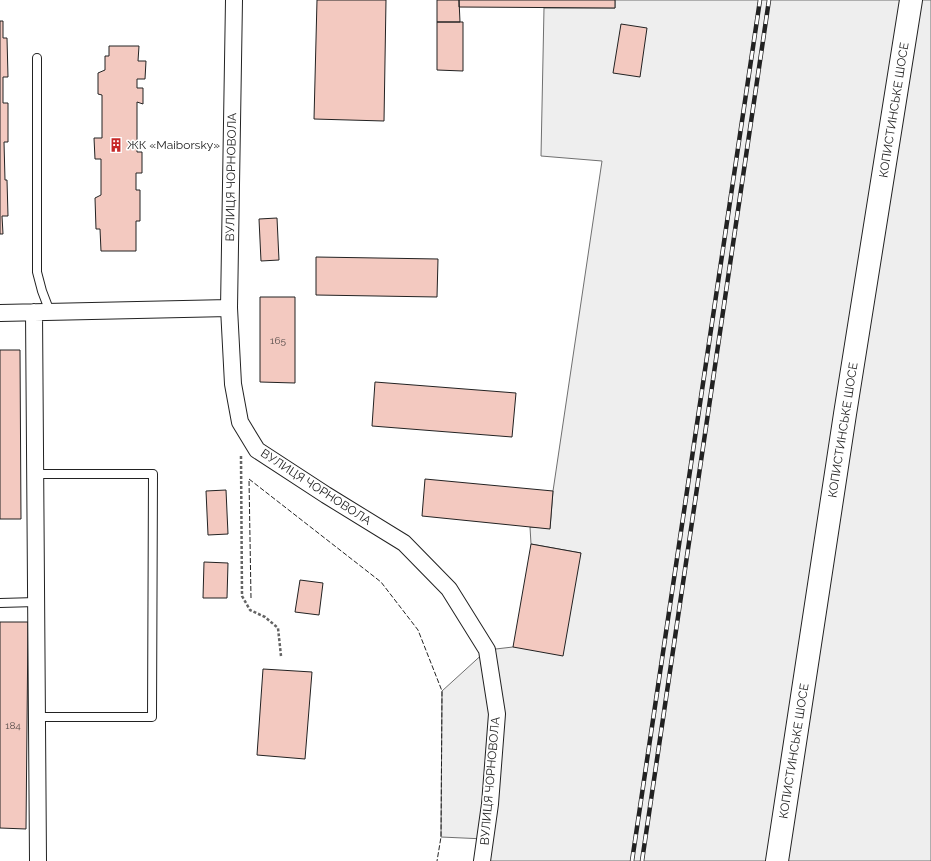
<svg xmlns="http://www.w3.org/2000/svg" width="931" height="861" font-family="Raleway,sans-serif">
<rect width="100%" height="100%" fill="#fff"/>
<path fill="#eee" stroke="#6f6f6f" d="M615,0H931V861H482L485,839L441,837L442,691L487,650L513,647L581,553L531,544L530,527L550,528L553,491L602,161L541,156L544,8H615Z"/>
<path fill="#f3c9c0" stroke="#222" d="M317,0H386L384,121L314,119Z
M437,0H459L460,22H437Z
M459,0H615V8L459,7Z
M0,21H3V38H7L8,77H3V103H8V142H4L5,180H7L8,216H2L3,234H0Z
M437,22H463V71L437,70Z
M621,24L647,28L640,77L613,73Z
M109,46H139L138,61H146L145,79H137V88H143V104L137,102V152H142V173H136V190H140V221H136V251H101L100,229H96L95,198L101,195V159H95L94,138H102V95L98,94V73L105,70V56H109Z
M277,218L279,260L261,261L259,219Z
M316,257L438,259L437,297L316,295Z
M260,297H295V383L260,382Z
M0,350H20L21,519H0Z
M375,382L516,393L512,437L372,426Z
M425,479L553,491L550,529L422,516Z
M226,490L228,534L208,535L206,491Z
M531,544L581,553L563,656L513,647Z
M204,562L228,563L227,598H203Z
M300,580L323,583L319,615L295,612Z
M0,622H28L26,829L0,828Z
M263,669L312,672L305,759L257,755Z"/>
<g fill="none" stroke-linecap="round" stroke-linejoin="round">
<defs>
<path id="lane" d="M37,58V272L42,291L50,312
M35,474H153L152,717H37
M0,603L36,602"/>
<path id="street" d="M234,0L229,308L233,384L240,422L257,450L326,495L404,543L449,589L487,650L497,714L490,804L482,861
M34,312L38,861
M0,313L229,308"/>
<path id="secondary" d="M777,861L845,414L911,0"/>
</defs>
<use href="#lane" stroke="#222" stroke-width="10"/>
<use href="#street" stroke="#222" stroke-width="18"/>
<use href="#secondary" stroke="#222" stroke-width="24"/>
<path stroke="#646464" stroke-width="2.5" stroke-dasharray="3 2" stroke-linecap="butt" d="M241,456L242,596L250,610L265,617L278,628L281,656"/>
<use href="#lane" stroke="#fff" stroke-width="8"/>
<use href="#street" stroke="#fff" stroke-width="16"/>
<use href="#secondary" stroke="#fff" stroke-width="22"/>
<defs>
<path id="rail" d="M632,861L760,0
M642,861L769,0"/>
</defs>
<use href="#rail" stroke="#222" stroke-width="4.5"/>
<use href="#rail" stroke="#fff" stroke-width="3" stroke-dasharray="9" stroke-linecap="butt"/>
<path stroke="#222" stroke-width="1" stroke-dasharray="5 2" stroke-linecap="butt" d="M251,598L249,479L381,582L418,630L442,691L441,837L437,861"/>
</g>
<defs>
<symbol id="building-bare" viewBox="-9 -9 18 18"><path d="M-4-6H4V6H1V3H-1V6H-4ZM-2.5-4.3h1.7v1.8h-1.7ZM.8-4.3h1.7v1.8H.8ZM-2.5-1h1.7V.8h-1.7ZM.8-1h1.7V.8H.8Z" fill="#c62828" stroke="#fff" stroke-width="2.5" paint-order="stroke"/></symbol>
</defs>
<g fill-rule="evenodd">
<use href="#building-bare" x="106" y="135" width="20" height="20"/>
</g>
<g text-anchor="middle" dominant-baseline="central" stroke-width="3" stroke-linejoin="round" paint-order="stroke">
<g font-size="10" fill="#564c4a">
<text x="278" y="340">165</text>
<text x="13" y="725">184</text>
</g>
<g font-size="12" fill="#222" stroke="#fff">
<text transform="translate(894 110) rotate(-81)">КОПИСТИНСЬКЕ ШОСЕ</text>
<text transform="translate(231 177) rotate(-89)">ВУЛИЦЯ ЧОРНОВОЛА</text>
<text transform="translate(843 430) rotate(-81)">КОПИСТИНСЬКЕ ШОСЕ</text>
<text transform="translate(316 487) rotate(33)">ВУЛИЦЯ ЧОРНОВОЛА</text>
<text transform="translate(794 751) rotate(-81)">КОПИСТИНСЬКЕ ШОСЕ</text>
<text transform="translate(490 781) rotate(-85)">ВУЛИЦЯ ЧОРНОВОЛА</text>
</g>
<g font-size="12" fill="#222" stroke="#fff" text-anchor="start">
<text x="127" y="145">ЖК «Maiborsky»</text>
</g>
</g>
</svg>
